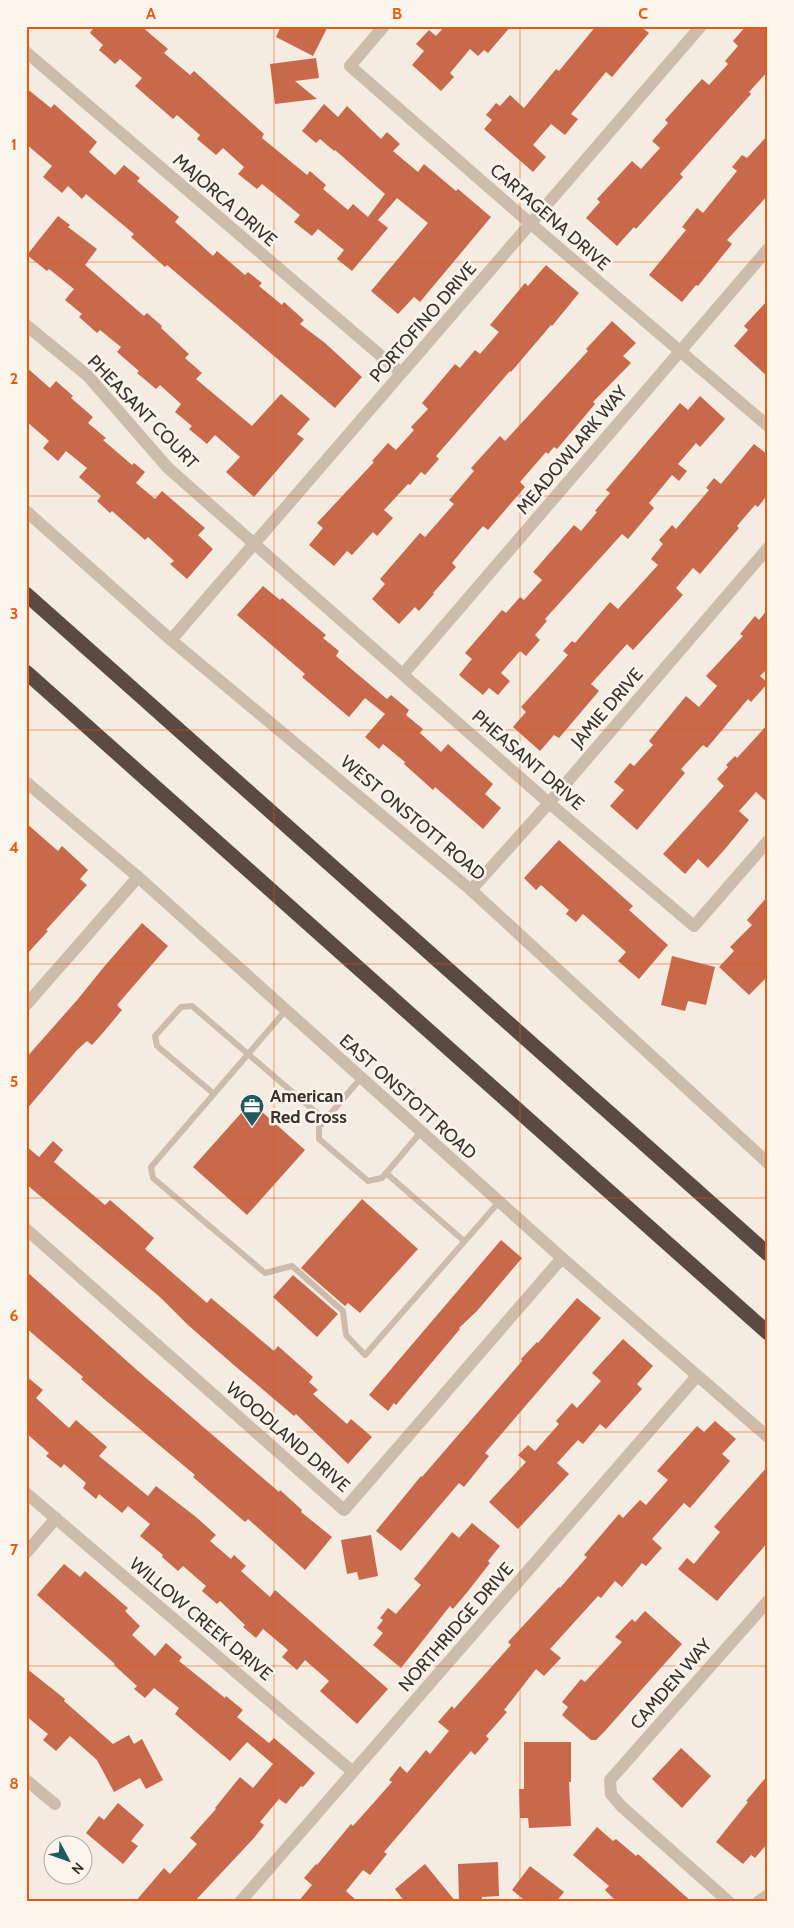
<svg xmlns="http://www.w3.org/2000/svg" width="794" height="1928" font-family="Cabin,sans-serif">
<rect width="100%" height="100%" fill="#f4ebe1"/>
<path fill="#c8694b" d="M95,26H141L168,49L164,53L190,75L194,71L264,134L262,138L307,175L310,171L326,185L323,189L348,210L353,204L368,217L385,194L335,150L334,151L320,139L316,143L302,131L324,104L338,117L347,106L381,139L387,132L400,144L393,151L418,172L424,164L456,191L458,189L491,217L420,302L414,297L398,314L371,291L428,223L397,198L378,220L388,228L352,271L337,259L344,250L318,229L312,236L294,222L300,215L262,184L257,189L238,174L244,167L223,148L216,155L197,139L200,135L177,115L173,119L135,86L142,78L120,59L115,64L99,50L103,45L90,33Z
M281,26H328L313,56L276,37Z
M445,26H511L488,53L484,50L478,56L470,49L450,73L454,77L441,91L412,65L424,51L416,44L429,30L436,36Z
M596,26H640L649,33L612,77L606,72L571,114L578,119L565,135L551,124L533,145L546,157L533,172L484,129L492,120L486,115L496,103L500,106L510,95L524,108L556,69L559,71Z
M746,26H768V71L749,92L751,94L680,174L683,177L636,229L634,227L617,246L586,218L600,202L597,199L632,161L641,169L660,148L652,141L668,123L665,120L702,79L709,85L728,64L725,61L738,46L733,41Z
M316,58L319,78L295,81L317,99L275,104L270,64Z
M26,88L51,108L54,104L97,142L89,152L115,175L124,165L140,178L137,181L179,217L175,222L201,245L213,256L217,251L245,275L248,272L262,283L259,286L282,305L284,302L304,320L300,324L325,343L362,377L335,408L167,265L165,267L131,237L134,234L86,194L82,199L68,186L62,193L43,177L52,166L26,144Z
M768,135V195L727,240L732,244L698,286L696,285L682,302L649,275L686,230L682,227L697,208L703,213L737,171L732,167L742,155L747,158Z
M58,216L70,225L68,227L97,249L85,265L144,316L147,313L162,326L161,328L189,354L185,358L202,373L196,379L252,426L281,394L310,419L297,434L304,439L254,497L226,472L240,457L215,435L207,444L189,429L192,426L175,412L181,404L160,385L156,389L137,373L139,371L117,352L121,347L100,330L97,333L79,317L82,314L65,300L74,289L49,269L47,271L27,255Z
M546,265L579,293L552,326L551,325L511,372L510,371L436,456L439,459L425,475L421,472L410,485L408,484L384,510L393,518L377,536L373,532L352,555L347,551L334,566L309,545L323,528L317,523L374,462L372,461L388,443L396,450L414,430L411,427L428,409L422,403L455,364L460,368L475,350L480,354L499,332L490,325L525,283L528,286Z
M768,300V377L734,346L748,330L744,326Z
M612,321L636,343L623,356L631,363L593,402L595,404L557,449L554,447L548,454L546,452L520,482L525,487L488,530L483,526L465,547L452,563L456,567L433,593L434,594L419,611L415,607L399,624L372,599L385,584L380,579L420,533L425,537L454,504L449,500L474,471L471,468L500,436L505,441L588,351L586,349Z
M26,367L50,388L56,381L73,396L71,398L93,417L88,423L106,438L103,440L132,465L134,463L145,472L136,483L155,499L162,491L205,528L198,535L213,549L187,579L170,564L174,561L148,537L145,540L112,511L110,513L97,501L101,496L79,477L87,468L66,451L58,461L43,448L49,441L26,421Z
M700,396L725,419L700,447L696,443L678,464L687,471L679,481L672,475L649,503L654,508L628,539L622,534L545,619L547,621L535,635L540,640L526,656L520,651L501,673L510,681L498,695L489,688L483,695L459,675L472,659L465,653L502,610L506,613L520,597L524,600L542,580L533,572L574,525L581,531L597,512L595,511L610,493L606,490L680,403L688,410Z
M754,444L768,455V494L758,507L755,505L737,526L739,528L700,574L693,568L676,588L683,595L633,650L627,644L608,665L591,684L599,691L559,738L554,735L540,751L513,727L526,712L521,707L568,655L563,651L572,641L575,643L610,602L618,609L658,565L651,559L663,544L659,540L672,525L676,529L709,490L706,488L714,478L721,484Z
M263,586L280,600L282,598L326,635L323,638L339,651L336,656L387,699L391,695L409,710L406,715L423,729L420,733L441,752L448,744L493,784L485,794L501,808L483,829L435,787L433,790L404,764L405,762L383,744L379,749L365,737L385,714L365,698L349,717L302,677L305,674L237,615Z
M768,609V668L760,676L768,683L751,702L748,699L707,748L703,745L681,769L685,773L637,830L610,806L624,790L614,782L630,763L634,766L653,745L649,741L686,696L699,707L717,686L706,676L743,636L740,634L755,616L759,620Z
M768,724V803L756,792L739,811L749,820L725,849L708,868L698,859L685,874L663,854L724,786L717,779L728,767L726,765L735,756L737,758Z
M26,823L58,851L62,846L88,870L80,879L87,885L46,930L48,931L26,955Z
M559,840L633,906L629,910L668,945L639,979L618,961L626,952L583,914L576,922L566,914L569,910L541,885L536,890L524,878Z
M768,896V976L749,995L719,967L734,951L730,947L752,925L747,920Z
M142,923L168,946L117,1005L122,1010L101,1035L92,1045L87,1041L77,1050L26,1110V1058L78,999L103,968Z
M672,956L715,967L706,1005L688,1001L685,1011L661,1005Z
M251,1102L305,1150L247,1215L193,1167Z
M53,1141L63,1150L54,1162L105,1205L110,1200L154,1238L145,1249L207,1303L211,1298L274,1351L278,1346L313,1377L309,1382L318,1390L313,1394L347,1424L351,1419L372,1437L348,1464L296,1414L294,1416L235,1366L188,1325L161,1298L26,1184V1146L39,1157Z
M362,1199L418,1249L360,1313L348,1303L345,1306L301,1268Z
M501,1240L522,1258L477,1311L459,1328L460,1329L396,1405L394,1403L388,1411L369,1395Z
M26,1271L138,1371L279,1492L280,1490L302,1510L301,1512L332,1537L305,1570L248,1519L245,1522L193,1477L195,1475L104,1399L81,1379L83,1377L26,1328Z
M293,1275L338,1314L317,1337L273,1297Z
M577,1298L601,1318L485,1453L489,1456L464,1487L459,1483L401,1551L376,1531L421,1476L422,1477L522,1361L521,1359L537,1342L538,1343Z
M623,1339L653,1366L637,1384L642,1389L606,1429L600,1424L583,1444L578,1440L557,1463L569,1474L518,1529L489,1502L526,1462L518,1455L528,1445L535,1451L559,1424L556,1421L572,1403L577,1408L601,1381L592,1373Z
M26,1376L43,1390L36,1398L69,1428L76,1420L107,1447L99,1456L148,1496L156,1486L196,1517L216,1535L210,1541L231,1559L234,1555L246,1566L241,1571L270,1597L275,1590L388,1689L357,1724L320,1691L329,1681L305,1660L297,1670L282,1657L288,1650L263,1629L256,1638L243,1627L245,1625L220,1601L217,1604L202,1591L206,1586L183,1566L178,1571L162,1557L163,1555L140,1536L150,1524L128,1506L122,1513L99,1494L96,1499L83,1488L86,1483L64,1464L61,1468L46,1456L49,1453L26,1433Z
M715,1421L736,1439L722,1454L730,1461L690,1508L684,1503L652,1539L662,1548L646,1566L642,1563L622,1587L615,1581L601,1598L598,1596L550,1649L561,1658L544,1676L536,1669L504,1710L507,1712L486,1736L489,1739L475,1755L471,1751L450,1775L384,1852L387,1854L370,1875L363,1870L346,1891L358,1902H298L312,1885L304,1878L316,1864L317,1865L351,1824L353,1826L392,1782L389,1780L400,1766L407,1773L426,1750L430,1754L449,1731L438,1722L452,1706L454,1709L511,1645L508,1642L559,1587L560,1588L587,1557L584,1555L619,1514L623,1518L640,1500L646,1505L668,1480L657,1471L697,1426L704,1432Z
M768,1466V1542L717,1601L678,1569L687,1558L694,1564L720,1532L714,1527Z
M472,1523L500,1546L488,1561L490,1563L469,1590L453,1609L450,1606L401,1668L373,1645L383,1633L377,1628L383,1620L380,1618L388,1608L396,1614L421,1585L414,1579L452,1532L459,1538Z
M371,1535L378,1576L359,1580L357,1572L347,1574L341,1540Z
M64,1564L80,1577L85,1571L128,1608L125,1611L140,1626L132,1635L155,1656L166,1643L182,1657L179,1661L225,1698L226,1696L243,1710L237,1717L269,1743L274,1738L315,1773L303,1787L301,1786L286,1804L279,1799L260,1822L264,1825L254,1838L194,1902H135L164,1868L170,1874L197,1844L190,1838L216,1809L215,1808L240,1777L253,1788L273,1764L247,1742L230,1761L175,1714L179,1708L154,1688L145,1698L134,1689L137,1686L114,1665L115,1664L37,1595Z
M645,1611L682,1644L604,1732L596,1740H591L562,1715L568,1707L562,1702L581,1679L585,1682L622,1642L615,1637L632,1619L635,1622Z
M26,1668L65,1699L64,1701L113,1744L129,1735L134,1744L142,1739L163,1780L146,1789L140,1778L114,1792L97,1760L70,1736L56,1751L43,1740L48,1734L26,1716Z
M524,1742H571V1782H569L571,1826L529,1828L528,1818H520L519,1789H524Z
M681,1748L711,1776L682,1808L652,1779Z
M768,1775V1843L755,1858L751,1855L743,1864L716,1842L748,1802L746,1801Z
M118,1803L144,1825L131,1841L138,1846L123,1864L86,1833L99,1816L104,1820Z
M597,1827L613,1841L616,1839L636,1856L638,1854L692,1902H617L605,1890L609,1886L573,1855Z
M498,1862L499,1896L482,1897V1902H459L458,1864Z
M425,1864L456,1902H405L395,1889Z
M530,1866L564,1892L556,1902H527L512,1890Z"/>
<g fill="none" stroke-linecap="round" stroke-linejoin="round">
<path stroke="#cdbbac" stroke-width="6" d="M286,1010L151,1167L153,1178L265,1273L292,1266L343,1311L346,1335L365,1355L499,1202
M361,1078L319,1127V1139L368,1181L382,1178L421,1132
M214,1094L157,1046L155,1036L181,1007L192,1006L325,1120
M386,1173L464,1241"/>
<path stroke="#cdbbac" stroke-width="12" d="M384,26L350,66L531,224L768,426
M26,52L401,373
M26,325L88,376L168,468L549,803L694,926L768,841
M171,640L701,26
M403,674L768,249
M471,890L549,803L768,548
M26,1005L138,877
M26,1229L344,1510L562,1258
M26,1493L353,1772
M26,1553L56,1518
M26,1780L55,1804
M240,1902L697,1376
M729,1902L621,1806L611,1794L610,1780L768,1601
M758,1902L768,1895"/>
<path stroke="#cdbbac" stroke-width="12" d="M26,511L171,640L471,890L768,1163
M26,782L138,877L562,1258L768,1437"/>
<path stroke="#5c4a42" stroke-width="15" d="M26,594L768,1254
M26,672L768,1333"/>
</g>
<path fill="none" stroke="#e8590c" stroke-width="1" stroke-opacity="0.55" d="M274,26V1902M520,26V1902M26,262H768M26,496H768M26,730H768M26,964H768M26,1198H768M26,1432H768M26,1666H768"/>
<defs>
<symbol id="office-pin" viewBox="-11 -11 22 30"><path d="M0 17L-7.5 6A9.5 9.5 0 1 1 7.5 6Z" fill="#1f5a5e" stroke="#fbf5ee"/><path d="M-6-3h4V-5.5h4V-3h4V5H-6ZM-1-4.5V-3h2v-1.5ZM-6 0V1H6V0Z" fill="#fff"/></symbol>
</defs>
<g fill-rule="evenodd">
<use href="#office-pin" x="238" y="1092" width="28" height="38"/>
</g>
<g text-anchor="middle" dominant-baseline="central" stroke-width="5" stroke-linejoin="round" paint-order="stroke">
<g font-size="18" fill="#3b302b" stroke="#fbf5ee">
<text transform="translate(225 200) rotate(41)">MAJORCA DRIVE</text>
<text transform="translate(550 217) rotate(41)">CARTAGENA DRIVE</text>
<text transform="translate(423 322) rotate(-49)">PORTOFINO DRIVE</text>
<text transform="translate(143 412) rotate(46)">PHEASANT COURT</text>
<text transform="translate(572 450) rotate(-50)">MEADOWLARK WAY</text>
<text transform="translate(607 708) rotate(-49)">JAMIE DRIVE</text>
<text transform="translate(528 760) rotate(41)">PHEASANT DRIVE</text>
<text transform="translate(413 818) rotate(40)">WEST ONSTOTT ROAD</text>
<text transform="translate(408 1097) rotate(42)">EAST ONSTOTT ROAD</text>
<text transform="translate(288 1437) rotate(41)">WOODLAND DRIVE</text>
<text transform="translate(201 1619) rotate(40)">WILLOW CREEK DRIVE</text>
<text transform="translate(456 1627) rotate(-49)">NORTHRIDGE DRIVE</text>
<text transform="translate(671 1684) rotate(-49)">CAMDEN WAY</text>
</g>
<g font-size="18" font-weight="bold" fill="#3b302b" stroke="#fbf5ee" text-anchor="start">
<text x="270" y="1096">American<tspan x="270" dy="21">Red Cross</tspan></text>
</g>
</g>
<rect width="794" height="1928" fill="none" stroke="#fbf5ee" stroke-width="55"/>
<g transform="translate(68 1860) rotate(131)"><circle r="24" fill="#fbf5ee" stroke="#aea6a0"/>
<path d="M0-4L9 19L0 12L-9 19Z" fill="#1f5a5e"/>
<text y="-8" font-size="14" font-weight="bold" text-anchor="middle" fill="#3b302b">N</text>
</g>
<rect x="28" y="28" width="738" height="1872" fill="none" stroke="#e8590c" stroke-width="2"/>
<g font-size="16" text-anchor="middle" font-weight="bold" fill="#e8590c">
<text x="151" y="19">A</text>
<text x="397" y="19">B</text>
<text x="643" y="19">C</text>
<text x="14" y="150">1</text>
<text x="14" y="384">2</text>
<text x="14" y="619">3</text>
<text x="14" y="853">4</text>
<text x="14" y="1087">5</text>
<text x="14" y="1321">6</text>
<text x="14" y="1555">7</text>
<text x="14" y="1789">8</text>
</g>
</svg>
